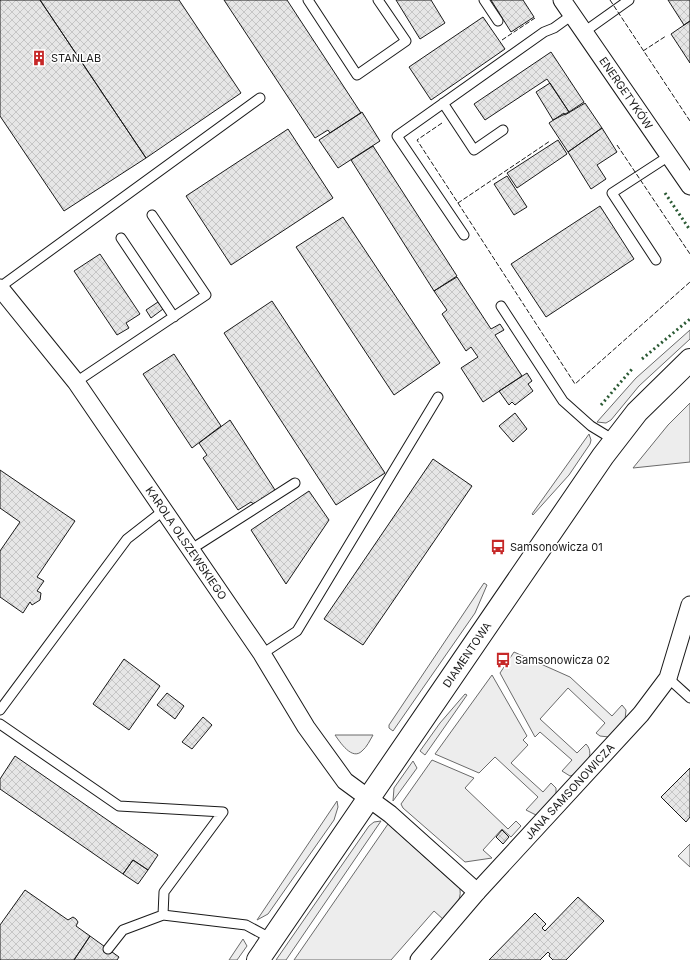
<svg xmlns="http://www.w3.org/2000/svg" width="690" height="960" font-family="Inter,sans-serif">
<defs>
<pattern id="building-cross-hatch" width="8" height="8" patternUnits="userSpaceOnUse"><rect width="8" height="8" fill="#e6e6e6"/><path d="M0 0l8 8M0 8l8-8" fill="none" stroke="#c5c5c5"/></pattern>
</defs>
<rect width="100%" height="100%" fill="#fff"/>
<path fill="#ededed" stroke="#6a6a6a" d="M690,330V339L639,386L611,420L606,423L597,422L636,378Z
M690,403V462L633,468L668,425Z
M589,434L591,440L590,444L569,475L533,515L532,514Z
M484,583L487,585L475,613L393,731L389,728V725Z
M514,652L570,677L612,716L622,705L626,710L625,720L609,737L600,736L596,733L605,723L568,688L540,719L577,753L586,744C597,755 582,773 570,776L562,771L572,760L540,732L535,737L500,673Z
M492,675L527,736L523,740L528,745L511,763L543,792L551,783L556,788V795L536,815L526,810L538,797L495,757L479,773L435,754Z
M465,694L467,695L425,755L420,751L440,723Z
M335,735H373C370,740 367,747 362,751C352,761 340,742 335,735Z
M432,760L474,778L465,788L508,829L516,821L521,826L511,837L502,829L483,850L492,858L465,862L403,808L401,804Z
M413,761L417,768L393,801L394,788Z
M337,801L338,807L334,820L268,914L257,920Z
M381,821L286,960H276L369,826L374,822Z
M388,824L460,889C462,902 452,910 444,920L434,911L391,960H294Z
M690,844V867L678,856Z
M243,939L247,946L237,960H229Z"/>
<path fill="url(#building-cross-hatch)" stroke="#1a1a1a" d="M0,0H40L146,158L64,211L0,116Z
M40,0H179L241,93L146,158Z
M224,0H287L361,113L330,133L328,130L315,138Z
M396,0H431L445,23L420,39Z
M491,0H523L534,17L511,32Z
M668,0H690V21L684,25Z
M483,17L505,49L431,100L409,67Z
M690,21V63L671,34Z
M551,52L584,102L569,112L547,79L485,120L474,104Z
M550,83L569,112L553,120L536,92Z
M585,103L602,128L568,152L549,123L564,113L565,115Z
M362,112L380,141L338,168L319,140Z
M602,128L617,152L597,165L606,179L591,189L568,152Z
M288,129L333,198L231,265L186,196Z
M558,140L567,154L517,188L507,173Z
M373,146L457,276L434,291L351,160Z
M507,176L527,207L514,215L494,184Z
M600,206L634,259L546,317L511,264Z
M343,217L440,363L394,395L296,247Z
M100,254L140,314L126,323L129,328L117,335L74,271Z
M457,277L491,329L500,324L504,330L495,335L522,376L483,402L461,368L478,357L471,347L466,351L442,314L447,310L434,291Z
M272,301L385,473L336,505L224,333Z
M158,302L163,309L151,318L146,310Z
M174,354L221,426L192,448L143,374Z
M527,373L532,381L528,384L533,391L515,405L512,402L509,405L499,391Z
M515,413L527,429L513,442L499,426Z
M230,420L275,490L264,499L261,498L263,500L255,505L251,502L238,510L203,458L207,455L199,443Z
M433,459L472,486L363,645L324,619Z
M0,470L75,521L37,577L44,581L37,591L41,593L40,600L32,605L30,602L23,613L0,597V551L20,522L0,508Z
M309,491L329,520L286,584L251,530Z
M124,659L160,686L129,730L93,704Z
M167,693L184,706L175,719L157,705Z
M203,717L212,725L192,749L182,742Z
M15,756L158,855L148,870L133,860L123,874L0,789V779Z
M690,768V817L686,822L661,797Z
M502,830L509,837L503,844L496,837Z
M133,860L148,870L138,884L123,874Z
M25,890L68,920L73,917L76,919L78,922L76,926L90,936L74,960H0V925Z
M578,897L604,921L566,960H553L549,956L550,954L548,952L540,960H489L535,913L546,924L542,928L545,931Z
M90,936L119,957L117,960H74Z"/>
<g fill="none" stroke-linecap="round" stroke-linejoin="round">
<defs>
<path id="lane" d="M308,0L357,75L406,41L378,0
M484,0L498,21
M584,32L629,0
M443,103L474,150L503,130
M464,235L397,136L544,32L554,28L572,15
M121,238L174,317
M656,260L612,193L669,156
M0,287L260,98
M501,306L563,401L591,426L614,440
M76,382L206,295L152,215
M190,550L295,483
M262,654L297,631L438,397
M668,678L690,698
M0,710L127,539L163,511
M0,724L119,806L223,812L164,892L163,915
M108,949L123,930L163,915L246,925L272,939"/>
<g id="street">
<path id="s1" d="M562,0L690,186"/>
<path id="s2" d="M0,288L76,382L262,654L306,727L345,781L390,814L477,892"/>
<path id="s3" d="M419,960L477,892L641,714L668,678L690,605"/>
</g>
<g id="secondary">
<path id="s4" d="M258,960L603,456L637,412L690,360"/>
</g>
</defs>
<use href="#lane" stroke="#1a1a1a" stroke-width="11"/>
<use href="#street" stroke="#1a1a1a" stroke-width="19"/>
<use href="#secondary" stroke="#1a1a1a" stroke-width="24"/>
<use href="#lane" stroke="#fff" stroke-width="9"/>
<use href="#street" stroke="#fff" stroke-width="17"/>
<use href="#secondary" stroke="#fff" stroke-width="22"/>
<path stroke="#2b5a34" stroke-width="3" stroke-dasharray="2 3" stroke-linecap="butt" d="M665,193L690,230
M642,359L690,319
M601,405L632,369"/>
<path stroke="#1a1a1a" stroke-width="1" stroke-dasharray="5 2" stroke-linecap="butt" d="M610,0L690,121
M502,40L535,18
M643,51L666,36
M442,123L417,140L458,203L550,141
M617,145L690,254
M458,203L575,384L690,282"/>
</g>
<defs>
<symbol id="building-bare" viewBox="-9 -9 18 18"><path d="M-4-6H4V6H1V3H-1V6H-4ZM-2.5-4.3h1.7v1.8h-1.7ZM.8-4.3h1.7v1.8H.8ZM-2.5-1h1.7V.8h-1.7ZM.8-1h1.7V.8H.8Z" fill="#c62828" stroke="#fff" stroke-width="2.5" paint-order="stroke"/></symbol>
<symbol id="bus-bare" viewBox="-9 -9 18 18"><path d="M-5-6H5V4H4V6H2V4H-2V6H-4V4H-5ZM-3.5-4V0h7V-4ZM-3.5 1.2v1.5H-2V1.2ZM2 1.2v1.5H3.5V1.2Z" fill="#c62828" stroke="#fff" stroke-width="2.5" paint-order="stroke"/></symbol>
</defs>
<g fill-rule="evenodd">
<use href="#building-bare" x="28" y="47" width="22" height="22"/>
<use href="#bus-bare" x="487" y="536" width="22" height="22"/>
<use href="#bus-bare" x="492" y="649" width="22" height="22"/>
</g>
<g text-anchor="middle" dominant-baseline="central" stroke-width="3" stroke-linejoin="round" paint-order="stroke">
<g font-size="11" fill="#1a1a1a" stroke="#fff" text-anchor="start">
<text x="51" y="58">STANLAB</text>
<text x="510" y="547">Samsonowicza 01</text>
<text x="515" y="660">Samsonowicza 02</text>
</g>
<g font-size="11" fill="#1a1a1a" stroke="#fff">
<text stroke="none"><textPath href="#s1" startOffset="113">ENERGETYKÓW</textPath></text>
<text stroke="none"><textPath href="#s2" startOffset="316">KAROLA OLSZEWSKIEGO</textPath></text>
<text stroke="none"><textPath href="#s4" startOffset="370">DIAMENTOWA</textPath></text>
<text stroke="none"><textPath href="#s3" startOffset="226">JANA SAMSONOWICZA</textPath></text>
</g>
</g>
</svg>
